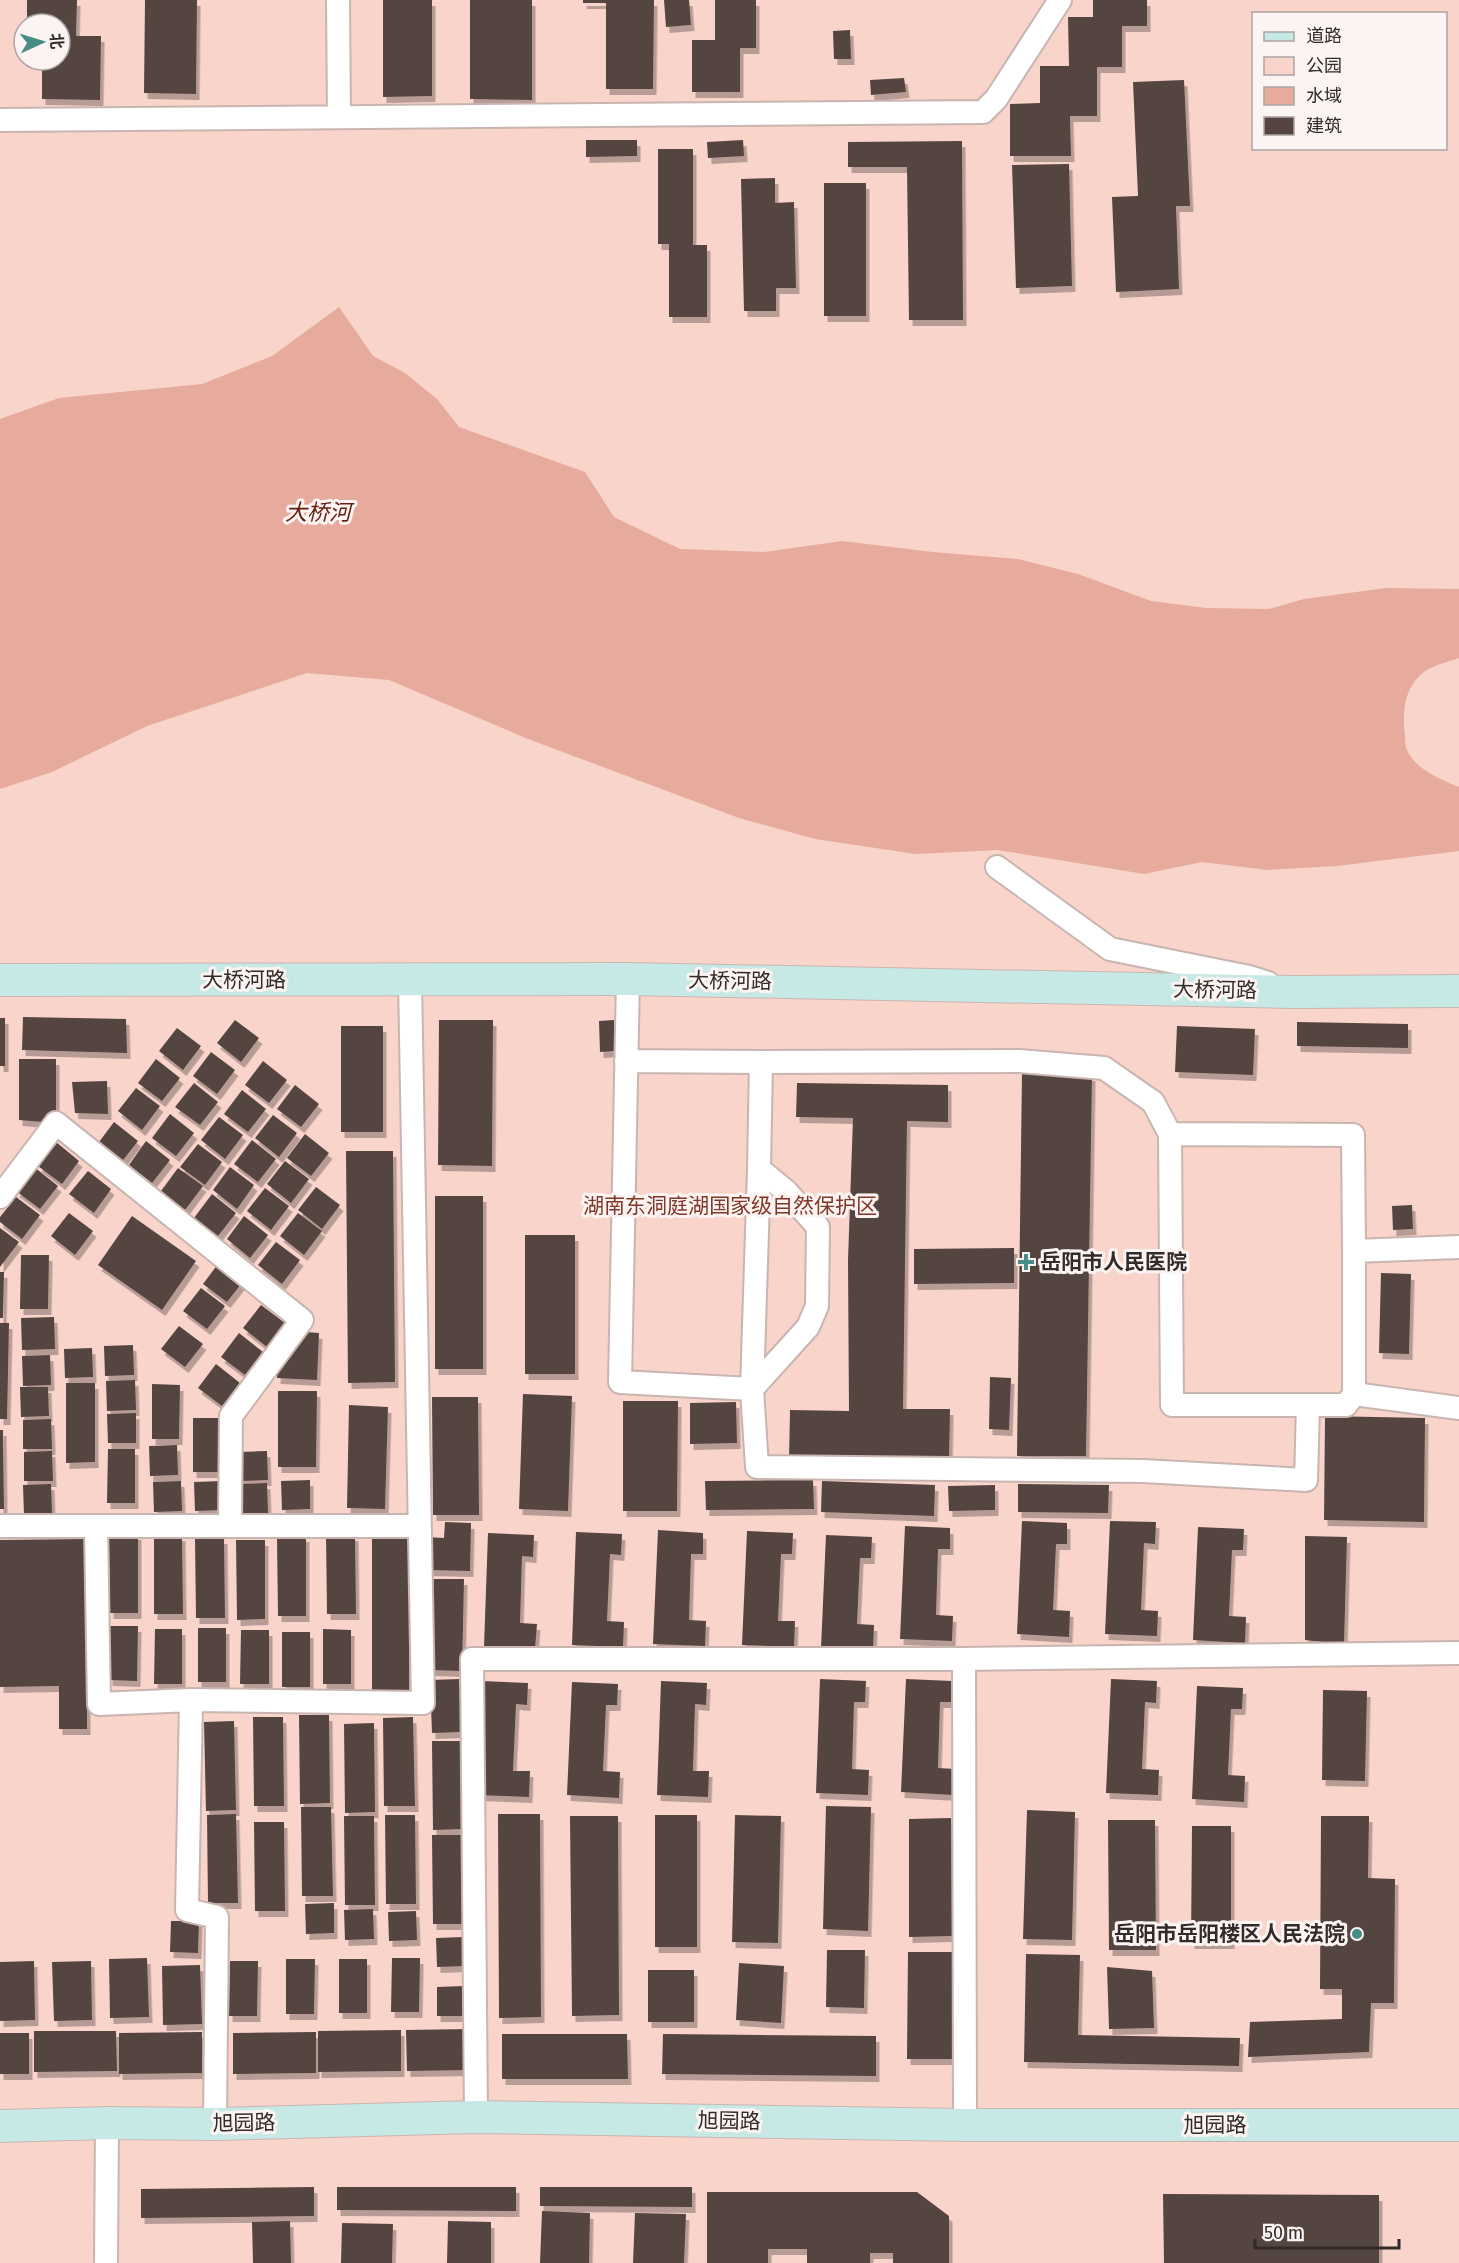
<svg xmlns="http://www.w3.org/2000/svg" width="1459" height="2263" font-family="'Fira Sans','Noto Sans SC',sans-serif">
<defs>
<filter id="shadow"><feDropShadow dx="3.5" dy="6" stdDeviation="0" flood-color="#0004"/></filter>
</defs>
<rect width="100%" height="100%" fill="#fcf4f2"/>
<path fill="#f9d4cb" fill-rule="evenodd" d="M0,0H1459V2263H0ZM1254,14H1446V148H1254ZM24,24H60V60H24Z"/>
<path fill="#e7ab9d" d="M339,307L373,356L405,373L437,399L459,427L585,472L614,517L680,549L764,552L842,541L933,552L1018,559L1078,574L1151,601L1206,608L1269,609L1304,599L1386,588L1459,589V658C1448,662 1433,665 1424,672C1404,687 1402,713 1405,736C1405,740 1405,746 1407,750C1416,770 1440,779 1459,787V851L1337,866L1267,870L1202,862L1144,874L998,850L916,854L815,839L739,818L528,739L389,680L307,673L147,726L52,772L0,789V419L59,398L202,384L272,356Z"/>
<path fill="#554440" filter="url(#shadow)" d="M27,0H77L76,36H101L100,100L42,99V60H60V24H27Z
M145,0H197L196,94L144,93Z
M383,0H432V96L383,97Z
M470,0H532V100L470,99Z
M583,0H654L653,89H606V3H583Z
M664,0H689L691,25L666,27Z
M715,0H756V48H740V92H692V40H715Z
M1093,0H1147V26H1122V67H1097V116H1070L1071,156H1010V104L1040,103V66H1069L1068,17H1093Z
M850,30L851,59H834L833,31Z
M904,78L906,92L871,95L870,80Z
M1184,80L1190,206H1176L1179,289L1116,292L1112,197L1138,196L1133,82Z
M586,140H637V156L586,157Z
M743,140L744,156L708,158L707,142Z
M962,141L963,320H909L907,167H848V142Z
M658,149H693V245H707V317H669V244H658Z
M1069,164L1072,286L1016,288L1012,165Z
M775,178V203L794,202L796,288H776V311H744L741,179Z
M824,183H866V316H824Z
M23,1017L126,1019L127,1053L22,1050Z
M0,1018H5V1066H0Z
M235,1020L259,1038L241,1062L217,1043Z
M439,1020H493L492,1166L438,1165Z
M614,1020L615,1051L600,1052L599,1021Z
M1297,1022L1408,1024V1048L1297,1046Z
M341,1026H383V1132H341Z
M1177,1026L1255,1029L1253,1075L1175,1072Z
M177,1028L201,1046L183,1070L159,1051Z
M211,1052L235,1070L217,1094L193,1076Z
M19,1059H56V1123L19,1120Z
M156,1059L180,1078L162,1101L138,1083Z
M263,1061L287,1080L269,1103L245,1085Z
M1022,1072L1092,1075L1086,1456H1017Z
M107,1081L108,1114L75,1113L72,1082Z
M194,1083L218,1102L200,1125L175,1107Z
M797,1083L948,1085V1122L907,1121L903,1409H950L949,1462L789,1460L790,1410L849,1411L848,1260L853,1118L796,1117Z
M295,1085L319,1104L301,1127L277,1109Z
M136,1088L160,1106L142,1130L118,1111Z
M242,1090L266,1109L248,1132L224,1114Z
M170,1114L194,1133L176,1156L152,1138Z
M273,1115L297,1133L279,1157L255,1138Z
M219,1117L243,1135L225,1159L201,1140Z
M114,1122L138,1141L120,1164L96,1146Z
M305,1134L329,1153L311,1176L287,1158Z
M252,1140L276,1159L258,1182L234,1164Z
M146,1141L170,1160L152,1183L129,1165Z
M56,1142L79,1161L62,1184L38,1166Z
M198,1144L222,1162L205,1185L180,1167Z
M346,1151H393L395,1382L348,1383Z
M285,1161L309,1179L291,1203L267,1184Z
M34,1167L58,1186L40,1209L16,1191Z
M230,1167L254,1185L237,1209L213,1190Z
M178,1168L203,1186L185,1210L161,1191Z
M88,1171L111,1189L94,1213L69,1194Z
M316,1187L340,1205L322,1229L298,1210Z
M265,1188L289,1206L271,1230L247,1211Z
M212,1194L236,1213L218,1236L194,1218Z
M435,1196H483V1369H435Z
M16,1197L40,1215L22,1239L0,1222V1217Z
M1412,1205L1413,1229L1393,1230L1392,1206Z
M69,1213L93,1231L75,1255L51,1236Z
M298,1213L322,1231L304,1255L280,1236Z
M132,1216L196,1261L162,1310L98,1265Z
M244,1216L268,1235L250,1258L227,1239Z
M0,1228L19,1242L0,1267Z
M525,1235H575V1374H525Z
M276,1242L300,1260L282,1284L258,1265Z
M1014,1248V1283L914,1284V1249Z
M21,1255H49L48,1309H20Z
M221,1260L245,1279L227,1302L203,1284Z
M0,1272H4L3,1318H0Z
M1381,1273L1411,1274L1409,1354L1379,1353Z
M201,1288L225,1306L207,1329L183,1311Z
M261,1305L285,1323L267,1347L243,1328Z
M54,1317L55,1349L22,1350L21,1318Z
M0,1323H9L7,1419H0Z
M179,1326L203,1344L185,1367L161,1349Z
M305,1332L319,1333L317,1380L277,1378L278,1363Z
M239,1333L263,1352L245,1375L221,1357Z
M133,1345L134,1375L105,1376L104,1346Z
M92,1348L93,1377L65,1378L64,1349Z
M50,1355L51,1385L23,1386L22,1356Z
M216,1364L240,1383L222,1406L198,1388Z
M990,1377L1011,1378L1009,1430L989,1429Z
M135,1380L136,1410L107,1411L106,1381Z
M66,1383H95V1462L66,1463Z
M152,1384L180,1385L179,1439H152Z
M20,1387H48L49,1416L21,1417Z
M278,1391H317L316,1467H278Z
M523,1394L572,1396L568,1511L519,1509Z
M432,1397H478L479,1515H433Z
M623,1401H678L677,1511H623Z
M736,1402L737,1443L690,1444V1403Z
M349,1405L388,1407L385,1509L347,1508Z
M136,1413V1443H108L107,1414Z
M1325,1416L1425,1418L1424,1522L1324,1520Z
M193,1418H221V1472H193Z
M51,1419L52,1449H23V1420Z
M0,1430H3L4,1509H0Z
M177,1445L178,1475L150,1476L149,1446Z
M108,1449H135V1503H107Z
M52,1451L53,1481H24V1452Z
M267,1451L268,1480L239,1481L238,1452Z
M310,1480V1509L282,1510L281,1481Z
M813,1480L814,1509L706,1510L705,1481Z
M181,1481L182,1511L154,1512L153,1482Z
M222,1481L223,1510L195,1511L194,1482Z
M822,1481L935,1485L934,1516L821,1512Z
M267,1483L268,1513L240,1514L239,1484Z
M51,1484L52,1514L24,1515L23,1485Z
M1018,1484L1109,1485L1108,1513L1018,1512Z
M995,1485V1510L949,1511L948,1486Z
M1022,1521L1067,1523V1544H1056L1053,1610L1070,1611L1069,1637L1017,1634Z
M1110,1521L1156,1522L1155,1544L1144,1543L1141,1610L1158,1611L1157,1636L1105,1634Z
M445,1522L471,1523L470,1571L426,1570L427,1537L444,1538Z
M905,1526L950,1528V1549H938L936,1615L953,1616L952,1641L900,1639Z
M1198,1527L1244,1529L1243,1550H1232L1229,1616L1246,1617L1245,1643L1193,1640Z
M658,1530L703,1533V1554H691L689,1620L706,1621L705,1646L653,1644Z
M747,1531L793,1533L792,1554H781L778,1621H795L794,1647L742,1645Z
M576,1532L622,1534L621,1555L610,1554L607,1621L624,1622L623,1647L572,1645Z
M488,1533L534,1535L533,1557L522,1556L520,1623L537,1624L535,1649L484,1647Z
M109,1534H138V1613H110Z
M154,1535H182L183,1614H154Z
M326,1535H355L356,1614H327Z
M826,1535L872,1537L871,1558H860L857,1624L874,1625L873,1650L821,1648Z
M306,1536V1616H278L277,1537Z
M1305,1536L1347,1537L1344,1644L1305,1640Z
M372,1537H409V1696H372Z
M195,1538H224L225,1618H196Z
M86,1539L87,1729H59V1686L0,1687V1540Z
M236,1540H265V1619L237,1620Z
M430,1579H464L462,1671L429,1670Z
M109,1626H138L137,1681L109,1680Z
M198,1628H226V1682H198Z
M155,1629H182V1684H154Z
M323,1629L351,1630V1684H323Z
M241,1630H269V1684H240Z
M282,1632H310V1687H282Z
M459,1679L461,1732L432,1733L430,1680Z
M820,1679L866,1681L865,1702H854L852,1769L869,1770L868,1795L816,1793Z
M906,1679L952,1681L951,1702H940L938,1768L955,1769L953,1795L901,1792Z
M1111,1679L1157,1681L1156,1703L1145,1702L1142,1769L1159,1770L1158,1795L1106,1793Z
M482,1681L528,1683L527,1705L516,1704L513,1771H530L529,1797L477,1795Z
M661,1681L707,1683L706,1705L695,1704L693,1771H709L708,1797L657,1795Z
M572,1682L618,1684L617,1705H606L603,1771L620,1772L619,1798L567,1795Z
M1197,1686L1243,1688L1242,1709H1231L1228,1775L1245,1776L1244,1802L1192,1799Z
M1323,1690L1367,1691L1365,1781L1322,1780Z
M299,1715H329L330,1803L300,1804Z
M253,1717H283L284,1806H254Z
M413,1717L415,1806H384L383,1718Z
M234,1721L236,1810L206,1811L204,1722Z
M374,1723L375,1812L345,1813L344,1724Z
M432,1741H461L463,1829L433,1830Z
M826,1806L871,1807L868,1931L823,1929Z
M301,1807H331L333,1896H302Z
M1027,1810L1075,1812L1072,1940L1023,1939Z
M236,1814L238,1903H208L207,1815Z
M498,1814H540L541,2017L499,2018Z
M385,1815H415L416,1904H386Z
M655,1815H697V1947H655Z
M735,1815L781,1816L778,1943L732,1942Z
M344,1816H374L375,1905H345Z
M570,1816H618L619,2015L572,2016Z
M1321,1816H1369L1368,1878L1395,1879L1394,2003H1371L1369,2052L1248,2057L1250,2022L1342,2019V1989H1320Z
M951,1818L952,1936L909,1937V1819Z
M1108,1820H1155L1156,1950H1109Z
M254,1822H284L285,1911H255Z
M1192,1826H1231V1943H1191Z
M432,1835H462L463,1924H433Z
M334,1903V1933L306,1934L305,1904Z
M373,1909L374,1939L345,1940L344,1910Z
M416,1911L417,1940L389,1941L388,1912Z
M171,1921H199L198,1953L170,1952Z
M464,1937L465,1966L437,1967L436,1938Z
M827,1950H865L864,2008L826,2007Z
M908,1952H953L952,2059H907Z
M1026,1954L1080,1955L1078,2035L1240,2038L1239,2066L1024,2062Z
M147,1958L149,2017L110,2018L109,1959Z
M392,1958H420L419,2012H391Z
M286,1959H315L314,2014H286Z
M339,1959H367V2013H339Z
M34,1961L35,2020L0,2021V1962Z
M91,1961L92,2020L54,2021L52,1962Z
M230,1961H258L257,2016H229Z
M739,1963L784,1966L781,2023L736,2020Z
M200,1965L202,2024L163,2025L162,1966Z
M1107,1967L1152,1971L1154,2028L1109,2029Z
M648,1970H694V2022H648Z
M465,1986L466,2016H437V1987Z
M470,2029L471,2070L407,2071L406,2030Z
M401,2030V2071L318,2072V2031Z
M34,2031H116L117,2071L34,2072Z
M202,2032V2073L119,2074V2033Z
M316,2032V2073L233,2074V2033Z
M0,2033H29V2074H0Z
M502,2034H627L628,2079H502Z
M663,2034L876,2036V2076L662,2074Z
M314,2187V2216L141,2218V2189Z
M337,2187H516V2211L337,2210Z
M540,2187H692V2207L540,2206Z
M707,2192H917L949,2216V2263H893V2253H870V2263H807V2249H768V2263H707Z
M1163,2194L1379,2195V2263H1164Z
M542,2211L590,2213L589,2263H540Z
M635,2213L686,2214L684,2263H633Z
M290,2221L291,2263H253L252,2222Z
M448,2221L491,2222V2263H447Z
M342,2223L393,2224L392,2263H341Z"/>
<g fill="none" stroke-linecap="round" stroke-linejoin="round">
<defs>
<path id="street" d="M338,0L339,117
M0,120L983,112L996,99L1060,0
M997,867L1110,949L1249,977L1268,983
M626,1061L761,1062L759,1169L786,1191L818,1227L817,1306L808,1327L752,1389L620,1382L628,979
M761,1062L1019,1061L1104,1068L1153,1102L1170,1134
M759,1169L752,1389L757,1467L1143,1471L1306,1480L1308,1405
M0,1197L56,1123L302,1320L231,1416L230,1525
M1459,1247L1354,1251L1353,1135L1170,1134L1172,1405H1346L1354,1394L1459,1408
M1354,1394V1251
M0,1526H419
M96,1526L99,1704L191,1700
M964,1659L965,2125
M476,2117L472,1659H964L1459,1653
M215,2124L217,1917L187,1910L191,1700L423,1703L410,980
M106,2263L107,2123"/>
<path id="secondary" d="M0,980L628,979L1292,992L1459,991
M0,2126L107,2123L215,2124L476,2117L965,2125H1459"/>
</defs>
<use href="#street" stroke="#c9b5b0" stroke-width="26"/>
<use href="#secondary" stroke="#c9b5b0" stroke-width="34"/>
<use href="#street" stroke="#fff" stroke-width="22"/>
<use href="#secondary" stroke="#c7e9e5" stroke-width="32"/>
</g>
<g fill="#488d85" stroke="#fcf4f2" stroke-width="2">
<path d="M1023 1253h6v6h6v6h-6v6h-6v-6h-6v-6h6z"/>
<circle cx="1357" cy="1934" r="6"/>
</g>
<g text-anchor="middle" dominant-baseline="central" stroke-width="6" stroke-linejoin="round" paint-order="stroke">
<g font-size="21" fill="#332b29" stroke="#fcf4f2">
<text x="244" y="980">大桥河路</text>
<text transform="translate(730 981) rotate(1)">大桥河路</text>
<text transform="translate(1215 990) rotate(1)">大桥河路</text>
<text transform="translate(729 2121) rotate(1)">旭园路</text>
<text transform="translate(244 2123) rotate(-1)">旭园路</text>
<text x="1215" y="2125">旭园路</text>
</g>
<g font-size="21" fill="#7f3728" stroke="#fcf4f2">
<text x="730" y="1206">湖南东洞庭湖国家级自然保护区</text>
</g>
<g font-size="21" font-weight="bold" fill="#332b29" stroke="#fcf4f2" text-anchor="start">
<text x="1040" y="1262">岳阳市人民医院</text>
<text x="1345" y="1934" text-anchor="end">岳阳市岳阳楼区人民法院</text>
</g>
<g font-size="22" font-style="italic" fill="#631e0f" stroke="#fcf4f2">
<text x="318" y="512">大桥河</text>
</g>
</g>
<rect x="1252" y="12" width="195" height="138" fill="#fcf4f2" stroke="#aca4a2" stroke-width="1.5"/>
<rect x="1264" y="32" width="30" height="9" fill="#c7e9e5" stroke="#aca4a2" stroke-width="1.5"/>
<text x="1306" y="42" font-size="18" fill="#332b29">道路</text>
<rect x="1264" y="57" width="30" height="18" fill="#f9d4cb" stroke="#aca4a2" stroke-width="1.5"/>
<text x="1306" y="72" font-size="18" fill="#332b29">公园</text>
<rect x="1264" y="87" width="30" height="18" fill="#e7ab9d" stroke="#aca4a2" stroke-width="1.5"/>
<text x="1306" y="102" font-size="18" fill="#332b29">水域</text>
<rect x="1264" y="117" width="30" height="18" fill="#554440" stroke="#aca4a2" stroke-width="1.5"/>
<text x="1306" y="132" font-size="18" fill="#332b29">建筑</text>
<g transform="translate(42 42) rotate(86)"><circle r="28" fill="#fcf4f2" stroke="#aca4a2" stroke-width="1.5"/>
<path d="M0-4.5L10 22L0 15L-10 22Z" fill="#488d85"/>
<text y="-9" font-size="16" font-weight="bold" text-anchor="middle" fill="#332b29">北</text>
</g>
<path d="M1255 2239v9h144v-9" fill="none" stroke="#332b29" stroke-width="3"/>
<text x="1264" y="2239" font-size="18" fill="#332b29" stroke="#fcf4f2" stroke-width="4.5" paint-order="stroke">50 m</text>
</svg>
